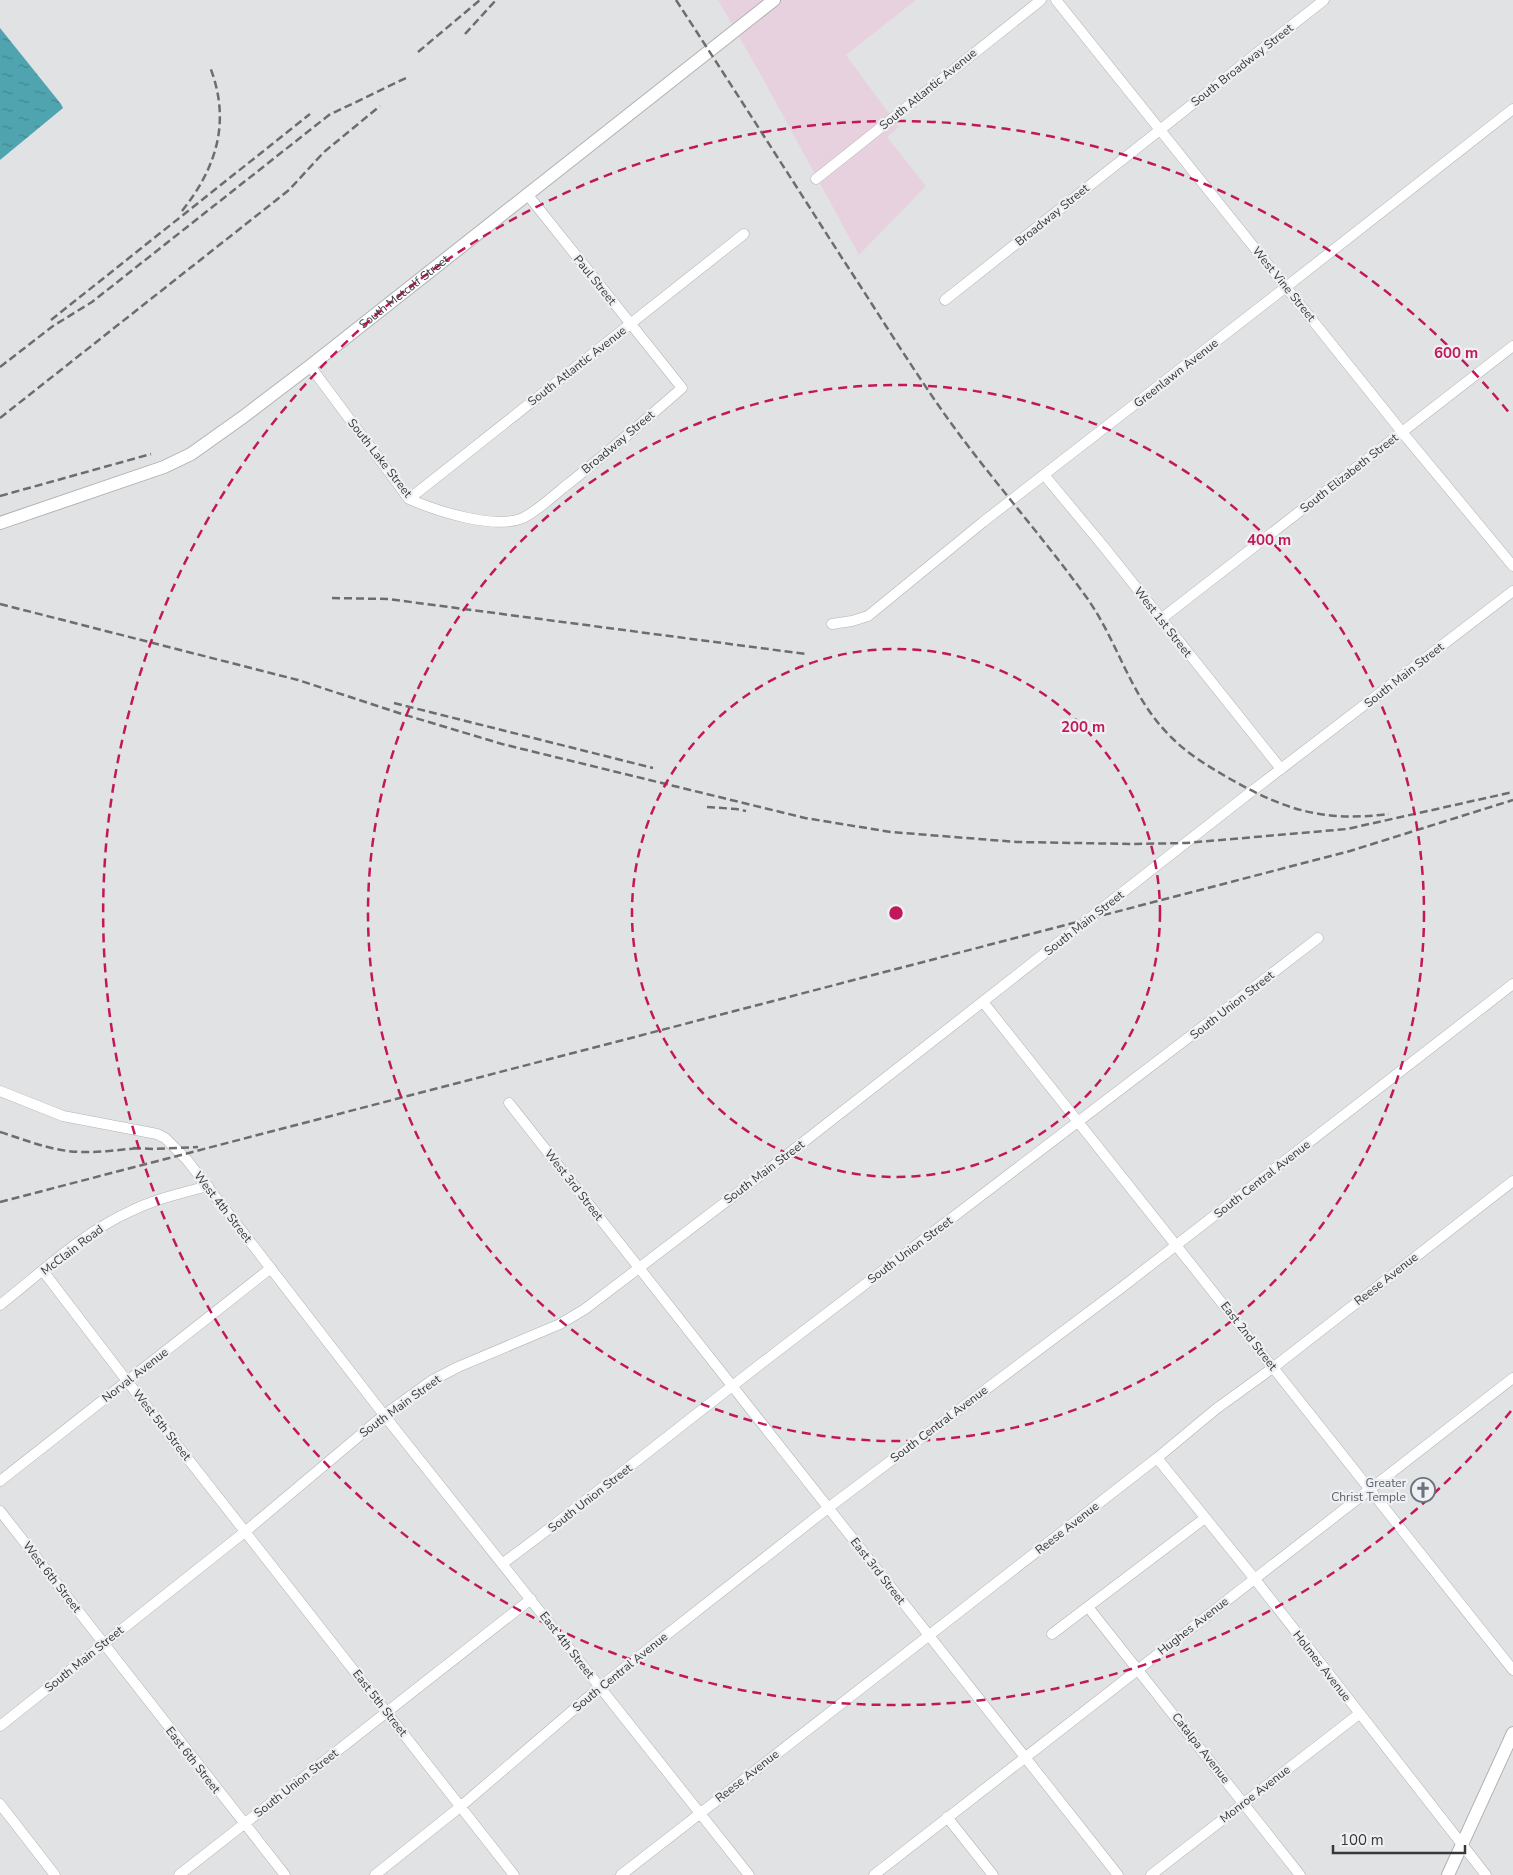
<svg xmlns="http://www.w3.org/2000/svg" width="1513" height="1875" font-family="'Nunito Sans',sans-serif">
<defs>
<pattern id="water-ripples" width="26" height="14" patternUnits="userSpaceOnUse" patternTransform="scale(1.25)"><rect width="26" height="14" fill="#4fa4b0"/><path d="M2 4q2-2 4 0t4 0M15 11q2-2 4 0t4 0" fill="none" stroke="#438790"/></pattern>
</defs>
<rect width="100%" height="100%" fill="#e1e2e4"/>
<path fill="#e8d1de" d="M718,0H916L846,55L899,127L887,137L926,186L859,255L762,77Z"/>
<path fill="url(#water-ripples)" d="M0,28L61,104L63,108L0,160Z"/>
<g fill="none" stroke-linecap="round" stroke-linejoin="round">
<defs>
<path id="minor" d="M1056,0L1402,432L1513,566
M816,179L1041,0
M945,300L1324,0
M310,366L409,499C437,511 494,530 523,518C537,511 551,498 563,488C604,456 643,422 682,388L527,194
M1045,476L1104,547L1281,769
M409,499L744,234
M1161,619L1513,346
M832,624L852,621L868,616L983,522L1286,287L1513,109
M983,1002L1513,1670
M0,1091L63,1116L157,1134L165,1138L187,1160L384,1415L749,1875
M509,1103L1118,1875
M43,1271L127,1381L514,1875
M0,1305C42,1272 82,1233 131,1211C155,1199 182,1193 208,1186
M1157,1458L1254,1578L1486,1875
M0,1481L271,1268
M0,1511L285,1875
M502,1564C598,1493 690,1418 784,1346C962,1209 1141,1075 1318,938
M1088,1607L1300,1875
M1052,1634L1205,1518
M0,1726L246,1531L384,1415L431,1381L458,1367L560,1324L585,1309L769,1169L1252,791L1513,591
M0,1804L55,1875
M947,1817L993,1875
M179,1875L531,1599
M375,1875L460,1807L600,1687L828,1508L1121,1288L1513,984
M621,1875L1157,1458L1216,1409L1274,1367L1513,1181
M874,1875L1513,1378
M1151,1875L1359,1714"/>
<g id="major">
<path id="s1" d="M0,523L164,467L191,454L243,417L310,366L774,0"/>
<path d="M1448,1875L1513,1733"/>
</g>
</defs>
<use href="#minor" stroke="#b0b2b3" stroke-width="11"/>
<use href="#major" stroke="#b0b2b3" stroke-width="14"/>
<use href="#minor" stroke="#fff" stroke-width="10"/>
<use href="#major" stroke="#fff" stroke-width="12"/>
<path stroke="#6d6d6f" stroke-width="2.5" stroke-dasharray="8 4" stroke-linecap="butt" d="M676,0C732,86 787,172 842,258C877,311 911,367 948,419C992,480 1043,537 1087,598C1120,645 1129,696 1172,738C1189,755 1211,768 1232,780C1287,811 1326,822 1389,814
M465,34L496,0
M418,52L480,0
M182,211C217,167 231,121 210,67
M51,320L310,114
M0,367L53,326L92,302L329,115L408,77
M0,418L289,190L324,152L380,106
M0,496L151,454
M332,598L388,599L806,654
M0,604L298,680L402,714L502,744L805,818L891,832L1017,842L1135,844L1186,843L1347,829L1513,792
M394,703L653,768
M707,807L736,809L746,811
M0,1132C23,1139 44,1148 68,1151C91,1154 116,1150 139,1148
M133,1148L153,1149L198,1147
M0,1202L1350,851L1513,800"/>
</g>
<g fill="none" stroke="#c2185b" stroke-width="2.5" stroke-dasharray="9 6">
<circle cx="896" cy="913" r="264"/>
<circle cx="896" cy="913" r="528"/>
<path d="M1511 1411A792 792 0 1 1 1511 415"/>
</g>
<defs>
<symbol id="church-ring" viewBox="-11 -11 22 22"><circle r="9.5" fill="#eef0f1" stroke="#6b7280" stroke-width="1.5"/><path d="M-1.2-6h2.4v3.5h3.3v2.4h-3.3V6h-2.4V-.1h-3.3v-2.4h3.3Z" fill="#6b7280"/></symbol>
</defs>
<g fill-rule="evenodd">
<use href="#church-ring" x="1409" y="1476" width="28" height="28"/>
</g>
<g text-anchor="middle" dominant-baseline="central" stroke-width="4.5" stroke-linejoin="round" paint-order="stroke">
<g font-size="12" fill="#383839" stroke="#eef0f1">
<text transform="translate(1242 65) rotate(-38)">South Broadway Street</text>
<text transform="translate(928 89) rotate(-39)">South Atlantic Avenue</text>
<text transform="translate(1052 215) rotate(-39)">Broadway Street</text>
<text transform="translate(595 280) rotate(51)">Paul Street</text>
<text transform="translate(1284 284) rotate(51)">West Vine Street</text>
<text stroke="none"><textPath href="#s1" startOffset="471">South Metcalf Street</textPath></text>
<text transform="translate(577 366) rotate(-38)">South Atlantic Avenue</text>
<text transform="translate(1176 373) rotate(-38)">Greenlawn Avenue</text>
<text transform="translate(618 442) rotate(-40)">Broadway Street</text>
<text transform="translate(380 458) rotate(52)">South Lake Street</text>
<text transform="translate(1349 473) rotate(-38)">South Elizabeth Street</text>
<text transform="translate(1163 622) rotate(52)">West 1st Street</text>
<text transform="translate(1404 675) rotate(-38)">South Main Street</text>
<text transform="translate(1084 923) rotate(-38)">South Main Street</text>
<text transform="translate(1232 1005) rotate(-38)">South Union Street</text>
<text transform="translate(764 1172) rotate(-37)">South Main Street</text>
<text transform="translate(1262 1179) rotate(-38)">South Central Avenue</text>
<text transform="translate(574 1185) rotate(52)">West 3rd Street</text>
<text transform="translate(223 1207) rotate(52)">West 4th Street</text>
<text transform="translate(72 1250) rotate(-37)">McClain Road</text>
<text transform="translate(910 1250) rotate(-37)">South Union Street</text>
<text transform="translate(1386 1279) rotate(-38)">Reese Avenue</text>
<text transform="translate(1249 1336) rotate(52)">East 2nd Street</text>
<text transform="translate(135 1375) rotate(-38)">Norval Avenue</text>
<text transform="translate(400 1406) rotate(-36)">South Main Street</text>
<text transform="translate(939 1424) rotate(-37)">South Central Avenue</text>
<text transform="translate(162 1425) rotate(52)">West 5th Street</text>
<text transform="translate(590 1498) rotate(-38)">South Union Street</text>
<text transform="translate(1067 1528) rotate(-38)">Reese Avenue</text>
<text transform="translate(878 1571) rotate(52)">East 3rd Street</text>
<text transform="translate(52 1577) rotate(52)">West 6th Street</text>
<text transform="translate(1193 1626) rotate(-38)">Hughes Avenue</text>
<text transform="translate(567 1645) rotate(52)">East 4th Street</text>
<text transform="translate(84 1659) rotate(-39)">South Main Street</text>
<text transform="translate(1322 1666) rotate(52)">Holmes Avenue</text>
<text transform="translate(620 1672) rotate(-39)">South Central Avenue</text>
<text transform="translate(380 1703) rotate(52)">East 5th Street</text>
<text transform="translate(1201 1748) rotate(52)">Catalpa Avenue</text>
<text transform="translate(193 1760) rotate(52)">East 6th Street</text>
<text transform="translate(747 1776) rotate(-38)">Reese Avenue</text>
<text transform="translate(296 1783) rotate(-38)">South Union Street</text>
<text transform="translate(1255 1794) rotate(-38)">Monroe Avenue</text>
</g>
<g font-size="12" fill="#5b616d" stroke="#eef0f1" text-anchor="end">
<text x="1406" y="1483">Greater<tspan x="1406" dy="14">Christ Temple</tspan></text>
</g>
</g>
<circle cx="896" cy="913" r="8" fill="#c2185b" stroke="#eef0f1" stroke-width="2.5"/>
<g font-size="15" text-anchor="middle" font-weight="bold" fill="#c2185b" stroke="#eef0f1" stroke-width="4.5" stroke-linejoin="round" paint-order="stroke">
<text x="1456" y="358">600 m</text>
<text x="1269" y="545">400 m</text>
<text x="1083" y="732">200 m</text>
</g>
<path d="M1333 1845v8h132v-8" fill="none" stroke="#383839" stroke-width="2.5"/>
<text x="1340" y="1845" font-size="15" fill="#383839" stroke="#eef0f1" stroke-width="4" paint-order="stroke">100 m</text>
</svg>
